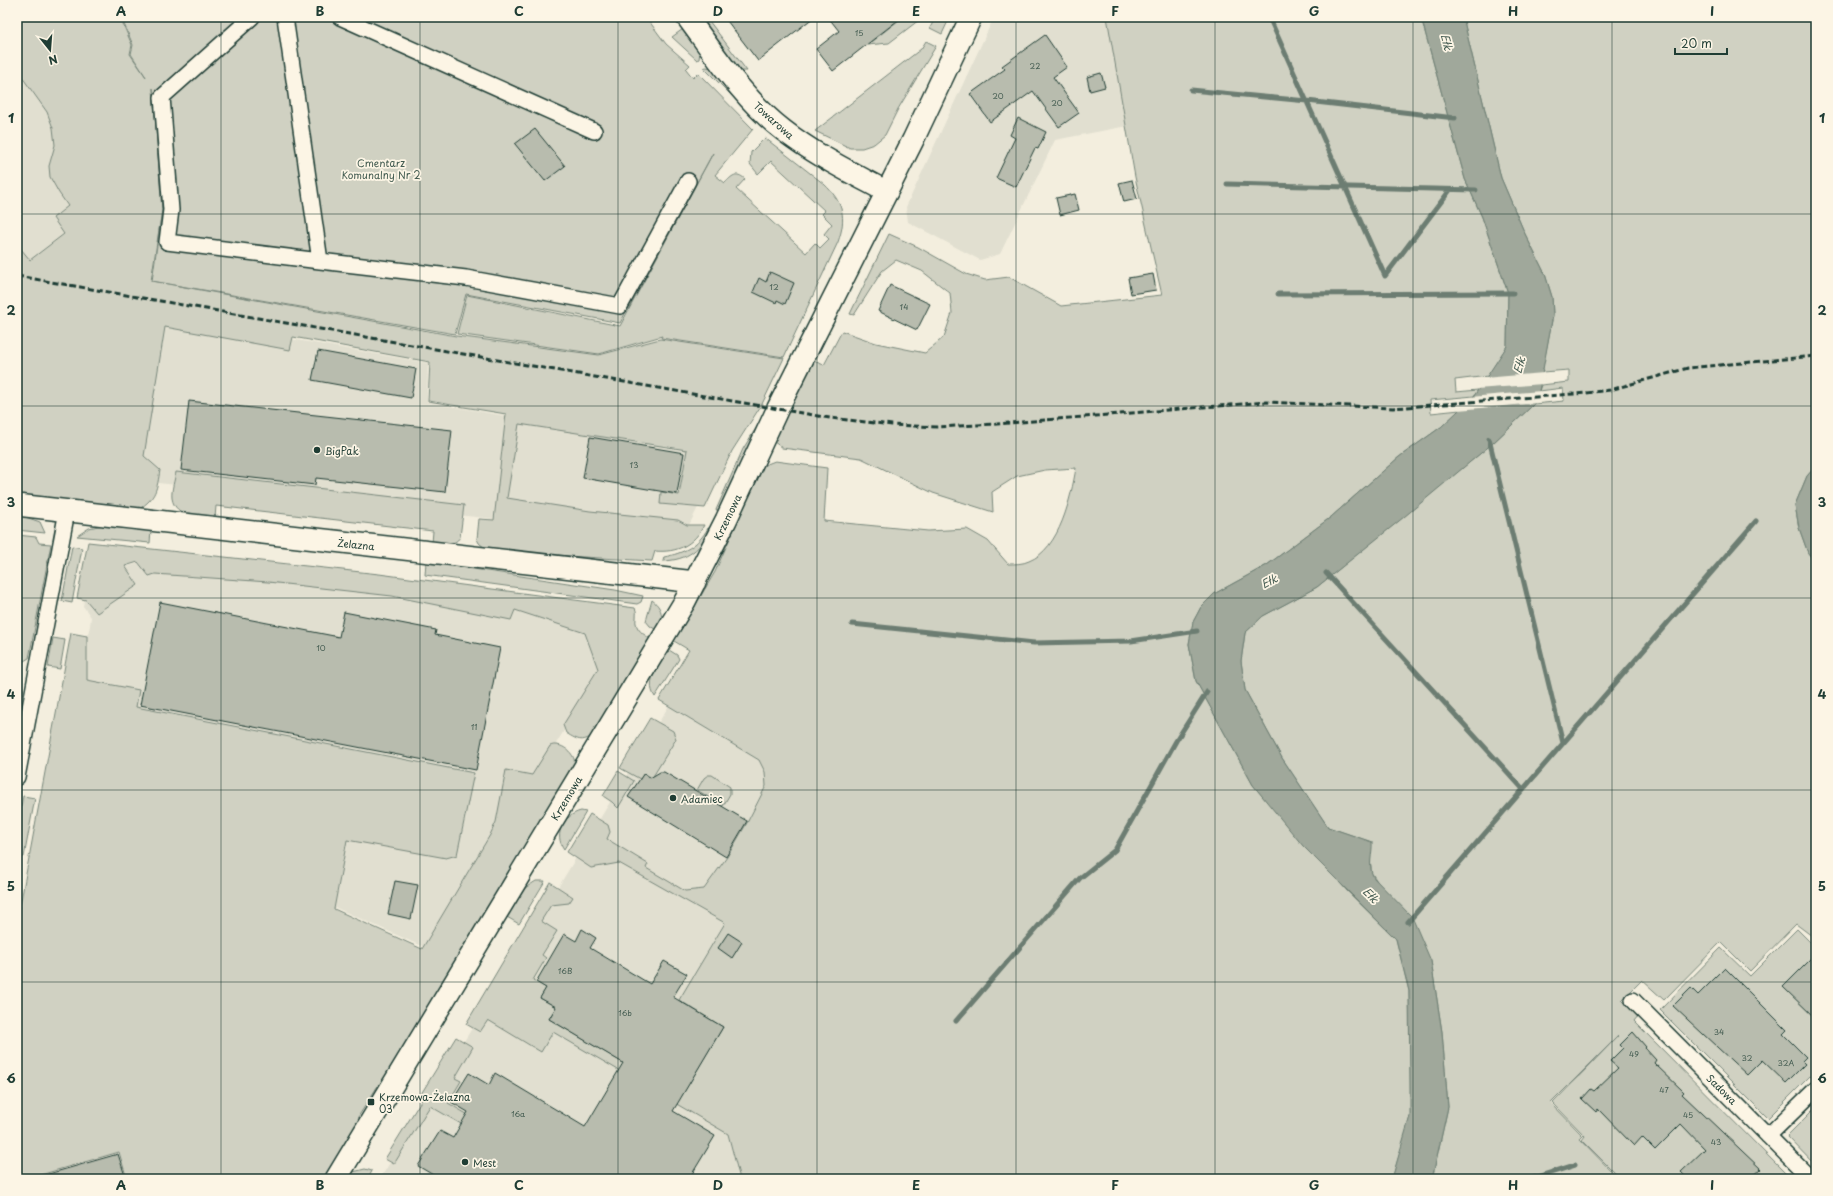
<svg xmlns="http://www.w3.org/2000/svg" width="1833" height="1196" font-family="'Playpen Sans',sans-serif">
<rect width="100%" height="100%" fill="#f3eede"/>
<filter id="ink" filterUnits="userSpaceOnUse"><feTurbulence type="fractalNoise" baseFrequency=".025" numOctaves="2"/><feDisplacementMap in="SourceGraphic" scale="8" xChannelSelector="R" yChannelSelector="G"/><feConvolveMatrix kernelMatrix="1 2 1 2 8 2 1 2 1" color-interpolation-filters="sRGB"/></filter>
<g filter="url(#ink)">
<path fill="#e1dfd0" d="M994,17H1127V126L1055,140L1000,254L980,260L908,222L906,207Z
M17,59L61,125L79,275L17,263Z
M150,314L428,363L427,402L506,416L729,447L688,527L495,519L158,483L125,451Z
M146,561L499,602L587,631L601,670L430,950L49,779L76,640L88,634L90,626L91,617L83,606L88,578Z
M712,635L812,677L822,978L728,1134L740,1179H380Z"/>
<path fill="#d0d1c2" stroke="#78877b" d="M17,17H120L132,45L130,54L146,77L131,54L133,45L121,17H646L666,44L690,65L686,69L693,78L698,73L753,129L715,175L725,183C732,176 736,171 745,179L736,189L806,253L815,243L820,248L829,239L824,234L832,224L822,214L825,211L771,161L758,174L750,164L751,152L765,138L824,184C843,202 847,217 838,242L784,357L661,338L662,336L599,354L457,334L467,295L620,326L713,153L620,323L466,294L455,334L152,281L162,210L153,88L162,210L151,281L456,336L599,355L660,339L784,358L762,404L732,451L705,508L660,504L661,492L679,495L687,450L519,424L507,498L590,511L678,520L687,525H704C694,545 677,553 655,551L652,561L516,553L486,549L479,543L477,539L479,519L494,520L506,414L428,401L430,362L293,337L290,350L165,327L144,456L160,470C157,489 156,498 139,509L17,495V244L30,260L64,234L53,218L68,206L59,193L50,177L49,166L55,145L53,128L47,112L17,70Z
M698,17H706L747,71H742L736,67Z
M903,17H950L942,34L930,28L933,22L919,20L889,43L867,45Z
M1107,17H1421L1465,179L1482,217L1508,293L1507,346L1488,376L1455,380L1456,392L1478,390L1474,396L1430,400L1431,413L1460,410L1441,427L1399,457L1331,517L1267,565L1214,594L1201,607L1193,622L1189,644L1196,681L1253,785L1347,891L1396,939L1409,991L1412,1113L1392,1179H740L728,1134L553,1032L541,1052L488,1020L480,1032L466,1024L550,882L573,897L569,903L551,905L541,921L557,931L542,955L546,958L533,980L546,988L540,998L556,1007L549,1019L681,1097L723,1027L679,1000L725,923L619,863L591,868L567,852L590,814L608,825L610,832L607,839L648,864L646,868L685,891L704,889L727,857L748,821L766,786L765,772L759,760L659,700L689,650L674,641L715,572L762,466L775,461L827,468L824,521L928,531L967,529L988,541L1008,564C1015,564 1023,564 1029,561C1060,549 1071,497 1076,468L1045,470L1017,476L992,492L993,512L933,493L861,458L782,448L773,441L811,360L824,365L842,331L876,343L925,353L944,337L952,313L950,293L922,271L896,260L882,271L854,315L850,314L889,234L918,247L966,274L985,280L1009,277L1061,306L1162,295L1135,177Z
M1463,17H1816V466L1807,476L1795,505L1799,528L1808,553L1816,563V939L1796,924L1750,971L1721,942L1664,1000L1642,980L1622,1000L1638,1016L1634,1021L1791,1179H1621L1582,1140L1585,1136L1553,1103L1618,1036L1551,1103L1583,1136L1580,1139L1619,1179H1432L1448,1107L1442,1032L1431,961L1371,872C1372,867 1370,864 1370,859C1369,853 1373,849 1371,842L1328,827L1282,758L1245,690L1241,661L1245,633L1263,616L1317,587L1493,443L1534,404L1564,401L1563,388L1539,391L1541,385L1569,382V370L1542,372L1553,315L1552,297L1545,274L1525,234L1501,178Z
M683,29L700,52L699,59L697,60L672,37Z
M926,41L936,46L898,109L885,135L874,144L862,148H850L815,131L921,49Z
M706,67L713,68L752,116L704,68Z
M761,420L721,510H716L743,449Z
M176,472L464,505L460,537C454,547 441,544 432,543L433,531L216,506L215,518C200,516 175,518 172,498C171,490 175,479 176,472Z
M17,514L40,522L45,533L17,530Z
M103,525L151,530L150,543L77,536L89,528Z
M708,528L713,529C699,549 689,560 663,561L664,557C684,553 698,546 708,528Z
M17,535L36,537L39,543L51,544L29,658L17,665V668Z
M88,542L379,574L635,608C637,612 636,613 636,618C634,629 644,635 653,640L596,733C583,743 579,741 566,733L563,725L598,669L585,633L515,610L511,620L392,596L268,582L155,574L149,576L138,562L125,566L138,585L97,613L86,600L77,598Z
M72,546L82,548L72,603L62,601Z
M426,562L615,590L643,596L641,602L637,604L425,575Z
M652,600C664,609 663,619 658,631L650,626L646,621Z
M71,633L87,636V680L139,690L136,707L474,773L457,855L446,858L347,840L334,909L422,949L490,835L496,822L506,770L532,775L550,746C559,742 571,750 574,759C575,762 574,766 575,769L383,1086L379,1084L358,1117L362,1120L327,1179H127L119,1152L33,1177V1179H17V1025L20,1011H17V922Z
M53,638L65,640L60,669L48,667Z
M669,650L677,655L679,659L655,697C644,680 660,665 669,650Z
M17,681L23,689L17,723Z
M650,718L673,731L676,739L652,778L644,773L640,779L620,768Z
M618,771L634,781L618,808L612,802L603,796Z
M708,775H712L730,787V794L723,806L697,790L704,778Z
M23,796L35,798L24,857L17,856V829Z
M581,811L586,812L564,849C553,834 564,815 581,811Z
M536,881H545L519,924L507,917L525,888Z
M1797,929L1814,946L1816,944V1070L1768,1118L1660,1010L1721,948L1750,976Z
M456,1037L473,1047L455,1078L461,1081L448,1103L577,1179H556L430,1106L394,1164L385,1159L424,1096L421,1094Z
M1816,1107V1166L1787,1136Z
M365,1169L372,1171L368,1179H349L353,1172Z"/>
<path fill="#a0a89b" stroke="#6c7d72" d="M1421,17H1463L1501,178L1525,234L1545,274L1552,297L1553,315L1539,391L1534,404L1493,443L1404,517L1317,587L1263,616L1245,633L1241,661L1245,690L1282,758L1328,827L1372,842C1373,854 1367,866 1374,878L1412,917L1431,961L1442,1032L1448,1107L1432,1179H1392L1410,1116V1089L1409,991L1396,939L1303,846L1253,785L1196,681L1189,644L1193,622L1201,607L1214,594L1267,565L1331,517L1399,457L1441,427L1474,396L1507,346L1508,293L1482,217L1465,179Z
M1816,466V563L1808,553L1799,528L1795,505L1807,476Z"/>
<path fill="#f3eede" d="M1544,373L1543,384L1476,389L1484,378Z
M1541,391L1537,403L1458,410L1470,397Z"/>
<g fill="none" stroke-linecap="round" stroke-linejoin="round">
<path stroke="#6c7d72" stroke-width="5" d="M1269,17L1385,276L1450,190
M1191,90L1307,101L1455,118
M1227,184L1476,190
M1278,294L1513,293
M1489,439L1563,743
M1326,573L1523,789
M852,624L1034,643L1131,641L1197,631
M1408,922L1756,521
M956,1021L1080,878L1115,850L1176,741L1207,692
M1531,1179L1575,1165"/>
</g>
<path fill="#b8bcae" stroke="#1f3d34" d="M724,17H814L758,61Z
M828,17H902L833,71L816,49L839,31Z
M1045,35L1067,67L1053,77L1079,113L1059,127L1033,91L990,122L970,94L1005,69L1002,66Z
M1101,73L1105,87L1090,91L1087,77Z
M1018,118L1046,132L1038,149L1035,148L1016,187L996,178L1015,138L1010,135Z
M535,129L565,166L545,181L515,144Z
M1132,180L1137,199L1124,202L1119,183Z
M1075,194L1079,210L1060,215L1056,198Z
M770,272L794,283L785,304L777,300L776,303L753,292L759,278L766,282Z
M1153,274L1156,290L1131,294L1128,278Z
M890,285L930,304L917,330L878,311Z
M318,351L416,369L411,398L312,380Z
M189,401L452,430L445,492L316,478L315,485L181,470Z
M590,437L684,453L677,494L583,478Z
M160,602L339,637L344,612L436,630L435,635L500,648L476,770L140,705Z
M660,772H664L747,821L726,857L628,797L644,773L650,778Z
M395,881L418,885L411,919L388,914Z
M582,929L596,938L590,948L650,984L664,961L687,974L673,997L723,1027L673,1111L715,1136L689,1179H440L418,1166L440,1131L453,1138L468,1112L451,1102L469,1073L489,1085L495,1073L585,1127L623,1063L549,1019L556,1007L540,998L546,988L536,982L564,934L576,941Z
M728,933L742,942L732,958L718,948Z
M1816,954V1019L1783,987Z
M1725,968L1787,1030L1783,1034L1806,1057L1802,1061L1805,1064L1786,1083L1762,1060L1747,1075L1673,1006L1691,988L1698,995Z
M1633,1032L1646,1047L1645,1048L1656,1060L1654,1063L1684,1092L1682,1094L1761,1169L1750,1179H1688L1681,1172L1705,1149L1681,1124L1655,1150L1642,1137L1634,1146L1598,1109L1596,1112L1582,1099L1591,1089L1594,1091L1618,1068L1610,1061L1623,1048L1620,1045Z
M118,1154L126,1179H45V1175Z"/>
<g fill="none" stroke-linecap="round" stroke-linejoin="round">
<defs>
<path id="street" d="M252,17L162,97L171,210L167,242L320,261L285,17
M340,17L594,131
M320,261L466,278L620,306L688,181
M17,777L67,511
M1633,1000L1811,1179
M1768,1136L1816,1089"/>
<path id="secondary" d="M687,17C716,56 744,100 783,130C815,155 852,173 887,192
M17,505L695,582
M336,1179L685,601L726,520L778,408L913,140L971,17"/>
</defs>
<use href="#street" stroke="#1f3d34" stroke-width="18"/>
<use href="#secondary" stroke="#1f3d34" stroke-width="24"/>
<use href="#street" stroke="#fcf5e5" stroke-width="15"/>
<use href="#secondary" stroke="#fcf5e5" stroke-width="21"/>
<path stroke="#1f3d34" stroke-width="3" stroke-dasharray="6 3" stroke-linecap="butt" d="M17,276L830,418L892,425L937,427L997,424L1266,402L1393,408L1586,393L1610,390L1688,368L1816,356"/>
</g>
</g>
<path fill="none" stroke="#1f3d34" stroke-width="1" stroke-opacity="0.55" d="M221,17V1179M420,17V1179M618,17V1179M817,17V1179M1016,17V1179M1215,17V1179M1413,17V1179M1612,17V1179M17,214H1816M17,406H1816M17,598H1816M17,790H1816M17,982H1816"/>
<g fill="#1f3d34" stroke="#fcf5e5" stroke-width="1.5">
<circle cx="317" cy="450" r="4"/>
<circle cx="673" cy="798" r="4"/>
<rect x="367" y="1098" width="8" height="8" rx="2"/>
<circle cx="465" cy="1162" r="4"/>
</g>
<g text-anchor="middle" dominant-baseline="central" stroke-width="3.5" stroke-linejoin="round" paint-order="stroke">
<g font-size="8" fill="#455d52">
<text x="859" y="33">15</text>
<text x="1035" y="66">22</text>
<text x="998" y="96">20</text>
<text x="1057" y="103">20</text>
<text x="774" y="287">12</text>
<text x="904" y="307">14</text>
<text x="634" y="465">13</text>
<text x="321" y="648">10</text>
<text x="474" y="727">11</text>
<text x="565" y="971">16B</text>
<text x="625" y="1013">16b</text>
<text x="1719" y="1032">34</text>
<text x="1634" y="1054">49</text>
<text x="1747" y="1058">32</text>
<text x="1786" y="1063">32A</text>
<text x="1664" y="1090">47</text>
<text x="518" y="1114">16a</text>
<text x="1688" y="1115">45</text>
<text x="1716" y="1142">43</text>
</g>
<g font-size="10" fill="#1f3d34" stroke="#fcf5e5">
<text transform="translate(774 120) rotate(42)">Towarowa</text>
<text transform="translate(727 517) rotate(-64)">Krzemowa</text>
<text transform="translate(356 544) rotate(6)">Żelazna</text>
<text transform="translate(566 798) rotate(-59)">Krzemowa</text>
<text transform="translate(1722 1089) rotate(45)">Sadowa</text>
</g>
<g font-size="10" fill="#425b50" stroke="#fcf5e5">
<text x="381" y="162">Cmentarz<tspan x="381" dy="12">Komunalny Nr 2</tspan></text>
</g>
<g font-size="10" fill="#1f3d34" stroke="#fcf5e5" text-anchor="start">
<text x="325" y="450">BigPak</text>
<text x="681" y="798">Adamiec</text>
<text x="379" y="1096">Krzemowa-Żelazna<tspan x="379" dy="12">03</tspan></text>
<text x="473" y="1162">Mest</text>
</g>
<g font-size="11" font-style="italic" fill="#465d53" stroke="#fcf5e5">
<text transform="translate(1447 42) rotate(77)">Ełk</text>
<text transform="translate(1519 365) rotate(-74)">Ełk</text>
<text transform="translate(1269 581) rotate(-27)">Ełk</text>
<text transform="translate(1371 895) rotate(46)">Ełk</text>
</g>
</g>
<rect width="1833" height="1196" fill="none" stroke="#fcf5e5" stroke-width="44"/>
<g transform="translate(50 50) rotate(163)" stroke="#fcf5e5" stroke-width="3" paint-order="stroke">
<path d="M0-3L7 15L0 10L-7 15Z" fill="#1f3d34"/>
<text y="-6" font-size="11" font-weight="bold" text-anchor="middle" fill="#1f3d34">N</text>
</g>
<path d="M1675 48v6h52v-6" fill="none" stroke="#1f3d34" stroke-width="2"/>
<text x="1681" y="48" font-size="12" fill="#1f3d34" stroke="#fcf5e5" stroke-width="3" paint-order="stroke">20 m</text>
<rect x="22" y="22" width="1789" height="1152" fill="none" stroke="#1f3d34" stroke-width="1.5"/>
<g font-size="13" text-anchor="middle" font-weight="bold" fill="#1f3d34">
<text x="121" y="16">A</text>
<text x="320" y="16">B</text>
<text x="519" y="16">C</text>
<text x="718" y="16">D</text>
<text x="916" y="16">E</text>
<text x="1115" y="16">F</text>
<text x="1314" y="16">G</text>
<text x="1513" y="16">H</text>
<text x="1712" y="16">I</text>
<text x="11" y="123">1</text>
<text x="1822" y="123">1</text>
<text x="11" y="315">2</text>
<text x="1822" y="315">2</text>
<text x="11" y="507">3</text>
<text x="1822" y="507">3</text>
<text x="11" y="699">4</text>
<text x="1822" y="699">4</text>
<text x="11" y="891">5</text>
<text x="1822" y="891">5</text>
<text x="11" y="1083">6</text>
<text x="1822" y="1083">6</text>
<text x="121" y="1190">A</text>
<text x="320" y="1190">B</text>
<text x="519" y="1190">C</text>
<text x="718" y="1190">D</text>
<text x="916" y="1190">E</text>
<text x="1115" y="1190">F</text>
<text x="1314" y="1190">G</text>
<text x="1513" y="1190">H</text>
<text x="1712" y="1190">I</text>
</g>
</svg>
